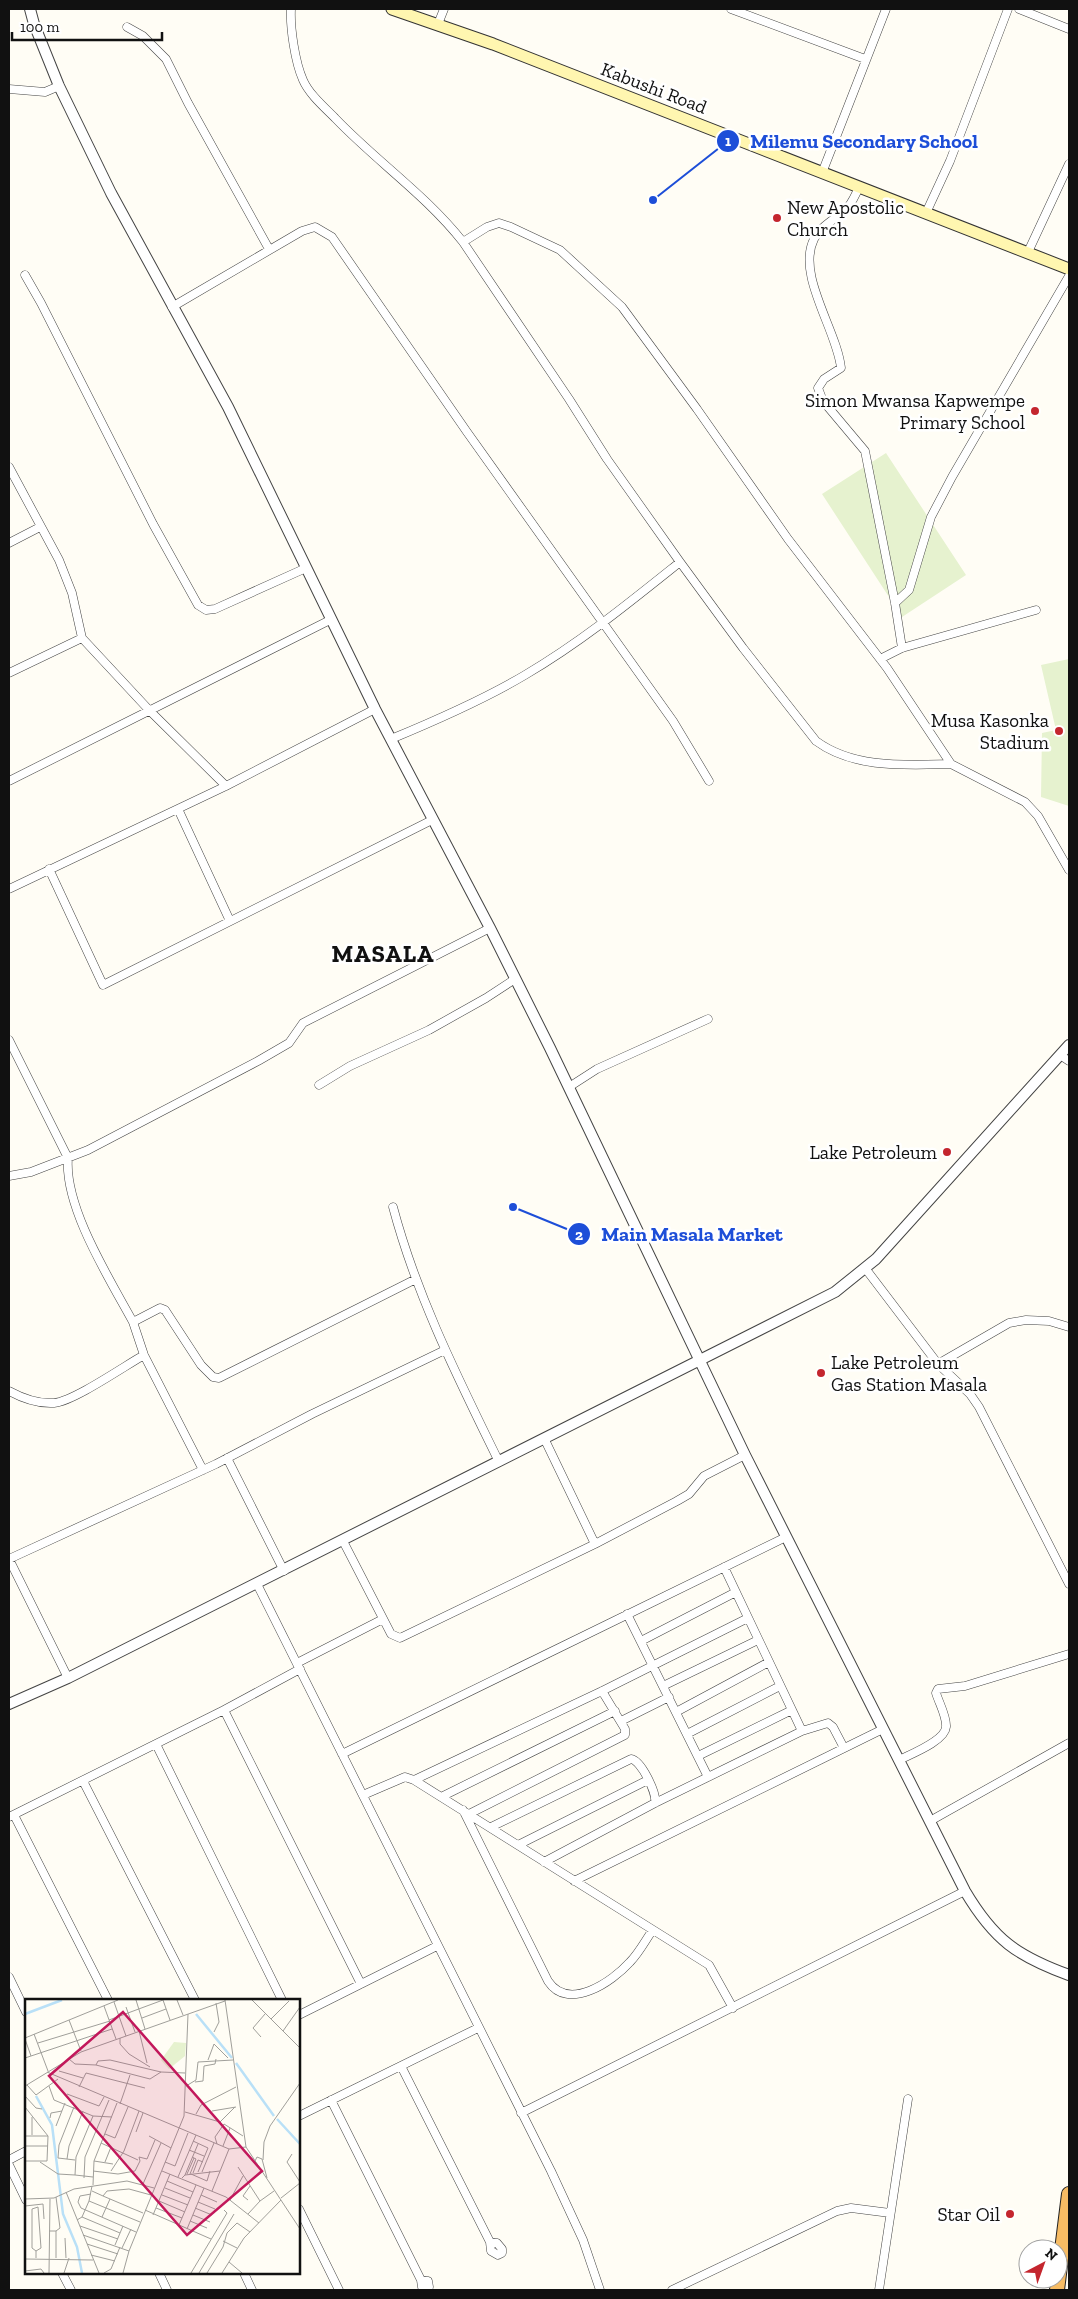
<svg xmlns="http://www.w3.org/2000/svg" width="1078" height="2299" font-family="'Zilla Slab',serif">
<rect width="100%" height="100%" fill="#fffdf5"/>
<path fill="#e6f2cf" d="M886,453L966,575L902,617L822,494Z
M1069,659V806L1041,797L1042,733L1056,730L1041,665Z"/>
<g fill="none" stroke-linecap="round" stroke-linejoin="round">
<defs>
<path id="minor" d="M291,9C290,28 295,62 303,80C309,94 324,107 335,118C376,161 426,195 463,242
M731,9L865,59
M1019,9L1069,29
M438,24L444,9
M127,27L143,36L166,59L188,103L269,249
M9,89L45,92L59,86
M822,173L886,9
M859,187C856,194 852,202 848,207C838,218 821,225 814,239C796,275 837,330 841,368L824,379L818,388L823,401L865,451L895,603L902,648
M926,213L950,161L1008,9
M1028,252L1069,164
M25,275L41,303L153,524L198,605L206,610L215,609L306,568
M172,307L302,231L315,227L332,237L467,432L673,721L709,781
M9,467L59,560L72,593L82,638L149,710L226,786
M9,543L40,527
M895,603L909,590L931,517L952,477L1069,276
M880,659L902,648L1036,610
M9,673L82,638
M391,739C437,720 483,700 525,675C581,642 630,602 680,562
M951,764C906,765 854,769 816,741L743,648L680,562L607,459L569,399L463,242L487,227L499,223L511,227L560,250L622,307L697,409L788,539L887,668L951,764L1025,802L1038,816L1069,870
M9,781L330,620
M178,809L230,921
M49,869L103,985L432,820
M9,889L226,786L375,709
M9,1040L68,1158C64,1207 109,1278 133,1322
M1060,1055L1069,1061
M319,1085L350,1066L429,1030L486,998L515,979
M569,1087L597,1069L708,1019
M9,1176L31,1172L88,1150L258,1061L289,1043L303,1023L490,928
M393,1207C417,1297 458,1378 499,1462
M865,1268L938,1364L970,1394L979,1407L1069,1584
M938,1364L1009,1323L1026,1320L1049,1321L1069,1327
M9,1391C22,1398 39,1404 54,1403C74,1401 123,1367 144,1355
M544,1438L595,1544
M227,1458L284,1571
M203,1470L144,1355L133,1322L160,1308L165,1310L201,1365L213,1377L219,1378L414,1280
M343,1541L391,1634L400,1638L595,1544L677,1501L689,1494L704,1476L745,1455
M9,1559L216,1464L312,1414L445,1350
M9,1559L68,1678
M257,1584L551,2171L583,2240L600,2290
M627,1614L708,1777
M641,1641L736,1592
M297,1663L383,1619
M663,1686L758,1640
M224,1710L361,1984
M676,1712L769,1662
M621,1721L669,1697
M802,1731L828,1723L833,1727L844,1748
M687,1734L780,1686
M156,1744L282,2000
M342,1754L786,1537
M698,1756L792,1710
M899,1760C911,1754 945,1741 946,1727C947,1717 939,1703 936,1693L938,1689L965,1686L1069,1654
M414,1780L602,1691L748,1618
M83,1781L195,2000
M363,1795L405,1777L414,1780L709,1965L733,2008
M441,1797L615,1711
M463,1810L548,1981C568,2012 612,1982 630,1962C639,1953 645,1941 652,1931
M469,1814L625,1735V1729L602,1691
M14,1815L108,2000
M9,1817L224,1710L300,1669
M930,1821L1069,1743
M491,1827L631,1759C641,1760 657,1793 655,1803
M518,1845L648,1780
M544,1862L655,1803L802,1731L724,1567
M574,1881L883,1729
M9,1977L26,2012
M299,2015L437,1946
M401,2066L490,2242L491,2251L498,2255L502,2253V2249L497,2243L490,2242
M331,2100L421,2280L422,2287H429L428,2281L421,2280
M521,2113L965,1891
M299,2116L478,2028
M9,2160L26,2151
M9,2165L26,2200
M299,2209L339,2290
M62,2273L71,2290
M159,2273L167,2290
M244,2273L252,2290
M672,2290L837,2211L851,2208L890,2213
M879,2290L908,2099"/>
<path id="tertiary" d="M30,9L34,24L59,86L111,193L228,407L375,709L490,928L550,1048L745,1455L965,1891C994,1940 1017,1956 1069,1975
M9,1704L68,1678L835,1292L876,1259L1069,1045"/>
<path id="secondary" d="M392,9L493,44L1069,269"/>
<path id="trunk" d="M1057,2290L1069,2194"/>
</defs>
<use href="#minor" stroke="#444" stroke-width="9"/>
<use href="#tertiary" stroke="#444" stroke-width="12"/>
<use href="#secondary" stroke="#333" stroke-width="13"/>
<use href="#trunk" stroke="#222" stroke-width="16"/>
<use href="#minor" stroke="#fff" stroke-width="8"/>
<use href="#tertiary" stroke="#fff" stroke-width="10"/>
<use href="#secondary" stroke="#fff6b0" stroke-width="11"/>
<use href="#trunk" stroke="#f7bc64" stroke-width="14"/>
</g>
<g fill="#c4262e" stroke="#fff" stroke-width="2">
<circle cx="777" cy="218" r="5"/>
<circle cx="1035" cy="411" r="5"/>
<circle cx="1059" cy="731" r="5"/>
<circle cx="947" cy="1152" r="5"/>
<circle cx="821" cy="1373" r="5"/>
<circle cx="1010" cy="2214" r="5"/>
</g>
<g text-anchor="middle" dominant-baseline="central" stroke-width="5" stroke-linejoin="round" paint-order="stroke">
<g font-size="19" fill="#111" stroke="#fff">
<text transform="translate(654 88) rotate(21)">Kabushi Road</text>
</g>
<g font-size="19" fill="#111" stroke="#fff" text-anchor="end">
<text x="787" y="207" text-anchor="start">New Apostolic<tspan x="787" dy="22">Church</tspan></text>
<text x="1025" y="400">Simon Mwansa Kapwempe<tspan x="1025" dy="22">Primary School</tspan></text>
<text x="1049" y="720">Musa Kasonka<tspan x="1049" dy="22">Stadium</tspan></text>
<text x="937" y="1152">Lake Petroleum</text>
<text x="831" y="1362" text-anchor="start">Lake Petroleum<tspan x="831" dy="22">Gas Station Masala</tspan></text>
<text x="1000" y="2214">Star Oil</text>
</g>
<g font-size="24" font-weight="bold" letter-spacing="1" fill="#111" stroke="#fff">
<text x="383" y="953">MASALA</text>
</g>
</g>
<g transform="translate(25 1999)">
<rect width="275" height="275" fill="#fffdf5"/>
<path d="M149,43L161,44L160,57L144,70L136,61Z" fill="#e6f2cf"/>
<path fill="none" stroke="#b9e0f7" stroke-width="2.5" d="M0,15L37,1M171,15L207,59M211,64L249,117M11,97L27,126L38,215L52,248L57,274M252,120L275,145"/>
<path fill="none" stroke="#a09f9a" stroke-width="1" d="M111,1L120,30M152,1L158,16M200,1L221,148L275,230M227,1L275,49M89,3L101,37M79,7L91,40M101,8L110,33M117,19L141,10M246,20L264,2M44,21L56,52M84,21L138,1L145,21M114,32L122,64M258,32L275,8M189,33L194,23L191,4M9,35L23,72M236,38L228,29L240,15M0,39L93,1M95,39V45L104,55L125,68M0,40L6,57M13,44L85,22M0,59L87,30M44,60L50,65L71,66M183,61L189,45L203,59M34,72L58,79M22,73L204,150L221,148M136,73L125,80L71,66L73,62L85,61L136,73L160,74M170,83L178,82L179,67L190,65L191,60M2,86L11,96L33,80M0,87L56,53L200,2M24,87L29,101L68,117L87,118M161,87L171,81L173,63L208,61M54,88L61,74L120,89M42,95L74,107L79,98M0,97L11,109L17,110M95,105L105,76M0,108L23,137L22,162H0M49,108L34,146L33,159L50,161M187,112L211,108M160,113L195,123L210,108M171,115L176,106L211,88M68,117L51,158L50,176L68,178M7,118V136M25,119L26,114L37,112M31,127L40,104M111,133L118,114M80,135L90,139L103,108M0,137H23M124,137L146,149M168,142L183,149L173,173M76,144L113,161M192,145L190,138L199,125L218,137M0,147H23M198,147L205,129M164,151L179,157M267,155L262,163L275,183M42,160L44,147L58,112M238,161L239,143L245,127L275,84M69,162L88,165M15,163L33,175L50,176M80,163L86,148M140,163L150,167L163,134M229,164L232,158L237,160L242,179M213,168L235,202L223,215M68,172L93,175L110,172L115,162L114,158L122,160L130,141M86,172L99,152L114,112M137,172L201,198L234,224M177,173L189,144M168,174L173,161L178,163M162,175L169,159M165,175L171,160L167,158M166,175L182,182L185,172M160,176L173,145M153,178L171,136M59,179L60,158L84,101M157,179L160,176L195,172M142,182L168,193M118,185L136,144M68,186L69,162L92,104M67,187L64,202L115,223M140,189L165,199M67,192L78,197L82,192L104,190L126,196M187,192L204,150M41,193L74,274M66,195L55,197L53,203L56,209L111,233M137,196L163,206M176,196L192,203M78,197L118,214M256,199L275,184M0,200L29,199L49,190L102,182L129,189M205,201L218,177M223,201L218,197L225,187M134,202L160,213M235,202L249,192M173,203L190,210M0,207L18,205L19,220M131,209L157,219M170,209L187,216M120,211L186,240M128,216L145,175M168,216L185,223M57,218L95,234M77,218L85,200M52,221L57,218L64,202M165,222L182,229M154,226L171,186M55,227L93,240M162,230L179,189M24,232H31V259M31,232L35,229L31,198M58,236L104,252M40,239L41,259M198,242L212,249M62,245L93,255M90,246L98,227M97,249L106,230M66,256L90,262M11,259V252L16,249L13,208L7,210V249L11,252M0,260L68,261M204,263L217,274M0,272L16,270L19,274M24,274L25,200M39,274L44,259M79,274L86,270L95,248M98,274L104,252L159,117L163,15M166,274L202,214L199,211M174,274L209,215M182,274L198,248L202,234L212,224L225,233M197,274L219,239L256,201"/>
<path fill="#c2185b" fill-opacity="0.15" stroke="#c2185b" stroke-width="2.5" d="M98,13L237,172L162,236L24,77Z"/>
<rect width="275" height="275" fill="none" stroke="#111" stroke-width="2.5"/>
</g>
<path fill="none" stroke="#1d4ed8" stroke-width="2" d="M653 200L728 141M513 1207L579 1234"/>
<g fill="#1d4ed8" stroke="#fff" stroke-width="2">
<circle cx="653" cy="200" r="5"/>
<circle cx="513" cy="1207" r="5"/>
<circle cx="728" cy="141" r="12"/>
<circle cx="579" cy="1234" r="12"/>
</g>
<g font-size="15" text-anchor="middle" font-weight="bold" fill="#fff">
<text x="728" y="146">1</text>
<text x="579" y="1240">2</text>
</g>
<g font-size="20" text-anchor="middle" font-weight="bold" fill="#1d4ed8" stroke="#fff" stroke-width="5" stroke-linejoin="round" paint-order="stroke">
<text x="864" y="148">Milemu Secondary School</text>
<text x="692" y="1241">Main Masala Market</text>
</g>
<rect width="1078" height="2299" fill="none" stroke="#111111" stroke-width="20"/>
<g transform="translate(1043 2264) rotate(41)"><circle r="24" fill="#ffffff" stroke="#a0a0a0"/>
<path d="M0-4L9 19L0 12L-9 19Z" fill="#c4262e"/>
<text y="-8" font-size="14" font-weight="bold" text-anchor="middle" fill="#111111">N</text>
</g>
<path d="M12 32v8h150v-8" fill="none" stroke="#111111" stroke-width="2.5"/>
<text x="20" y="32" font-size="15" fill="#111111" stroke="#ffffff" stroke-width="4" paint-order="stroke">100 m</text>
</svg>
